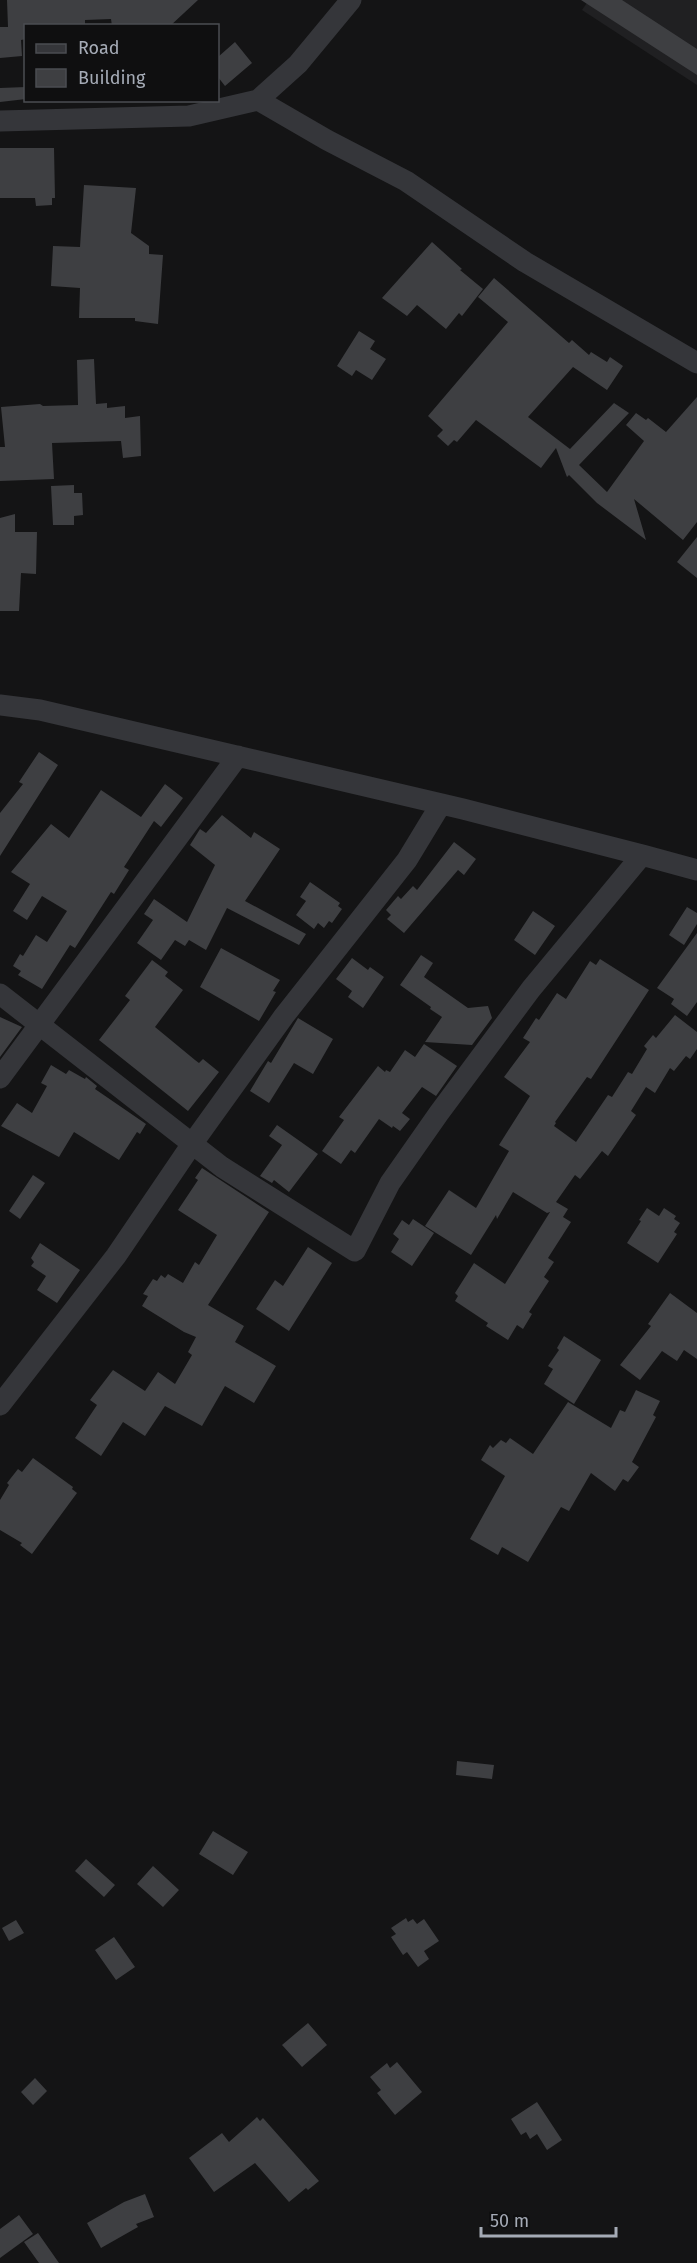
<svg xmlns="http://www.w3.org/2000/svg" width="697" height="2263" font-family="'Fira Sans',sans-serif">
<rect width="100%" height="100%" fill="#141415"/>
<path fill="#202022" d="M589,0H697V85L582,10Z"/>
<path fill="#3e3f42" d="M7,0H198L170,26H112L111,19L85,20V26H26V39L21,40L22,56L0,58V27H8Z
M581,0H622L697,49V75Z
M235,42L252,63L225,86L218,77V57Z
M26,87V99L0,102V88Z
M0,148H54L55,198H52V205L36,206L35,198H0Z
M84,185L136,188L131,233L149,246V254L163,255L158,324L135,321V318H79L80,288L51,286L53,246L80,247Z
M432,242L462,269L460,270L483,289L462,316L459,313L446,329L417,305L407,316L382,298Z
M494,278L569,343L572,340L589,355L591,352L607,362L610,357L623,366L607,390L573,367L528,417L570,449L614,403L629,413L579,465L607,492L644,441L626,425L636,413L646,420L648,418L666,432L697,397V522L683,540L634,499L646,540L597,503L569,475L567,477L556,448L541,468L476,420L457,442L454,440L448,446L437,436L443,430L428,416L508,322L478,297Z
M359,331L375,341L370,349L386,359L372,380L356,370L352,376L337,366Z
M94,359L96,404L107,403V408L125,406V418L140,416L141,456L123,458L121,441L52,443L54,479L0,481V447H5L1,407L40,404L43,406L78,405L77,360Z
M74,485V493H82L83,515L74,516V525H53L51,486Z
M15,514V532H37L36,574L21,573L19,611H0V518Z
M697,537V578L677,562Z
M39,752L58,765L0,856V813L23,784L19,782Z
M165,784L183,798L161,827L154,821L124,867L129,870L114,894L111,892L75,948L70,945L42,989L18,975L21,971L13,966L20,954L23,956L36,935L47,942L67,911L42,896L27,920L13,911L30,884L11,872L51,824L69,838L101,790L141,817Z
M222,815L251,838L254,832L280,849L245,901L306,934L299,945L227,908L206,950L189,940L185,946L175,940L161,960L137,943L153,920L144,914L154,899L187,922L215,865L190,845L200,829L206,833Z
M454,842L476,859L464,875L458,870L404,933L387,919L391,915L386,910L398,896L401,899L413,886L417,890Z
M310,882L340,903L338,906L342,909L332,923L329,921L324,928L318,923L314,929L296,915L306,901L300,897Z
M687,907L697,913V924L684,945L669,935Z
M533,911L555,926L535,955L514,940Z
M697,933V1002L687,1016L671,1004L674,999L657,988Z
M221,948L280,980L273,991L276,992L259,1021L200,987Z
M421,955L433,963L424,977L468,1008L488,1006L492,1018L472,1045L425,1042L442,1017L430,1009L431,1007L400,985Z
M352,958L368,970L370,967L384,977L363,1008L348,997L352,991L336,979Z
M600,959L649,990L591,1079L587,1077L555,1122L556,1123L554,1126L576,1142L608,1095L612,1097L628,1072L632,1074L647,1049L644,1046L653,1035L656,1038L675,1015L697,1032V1049L690,1059L686,1056L674,1071L670,1068L655,1093L646,1087L631,1111L636,1115L608,1156L602,1151L580,1179L575,1175L556,1202L568,1209L563,1217L571,1222L548,1258L554,1262L544,1277L549,1281L529,1312L532,1314L523,1329L517,1325L508,1340L486,1326L488,1323L455,1301L458,1296L455,1293L474,1263L505,1284L550,1212L547,1213L513,1192L497,1219L496,1215L471,1255L425,1226L449,1190L476,1208L509,1151L499,1145L530,1096L504,1077L530,1042L523,1038L536,1018L539,1020L557,993L566,999L590,961L596,965Z
M152,960L168,972L165,976L183,990L155,1027L195,1060L199,1063L203,1059L219,1072L188,1111L99,1040L130,1000L125,996Z
M0,1017L22,1027L0,1057Z
M298,1018L333,1039L313,1074L294,1063L269,1103L250,1091L268,1061L271,1063Z
M424,1044L457,1066L436,1096L422,1087L402,1113L410,1119L400,1131L393,1126L392,1128L379,1119L355,1153L351,1150L341,1164L322,1151L344,1120L339,1117L378,1066L385,1072L386,1070L390,1072L405,1050L415,1057Z
M51,1065L66,1074L69,1070L85,1079L86,1077L97,1086L95,1089L146,1124L140,1134L137,1132L119,1160L74,1132L59,1157L1,1126L17,1103L32,1113L47,1086L41,1083Z
M277,1125L318,1154L289,1192L274,1180L272,1183L260,1176L282,1145L269,1136Z
M202,1168L269,1212L208,1305L244,1326L235,1342L276,1366L254,1403L225,1386L202,1426L165,1406L145,1436L123,1422L101,1456L75,1438L97,1405L90,1400L113,1370L145,1391L158,1372L175,1384L192,1355L188,1352L196,1337L184,1332L142,1306L148,1296L143,1294L153,1279L157,1281L161,1275L165,1278L168,1274L183,1283L195,1262L199,1265L217,1235L178,1210L198,1180L195,1178Z
M33,1175L45,1183L20,1219L9,1211Z
M647,1208L659,1216L664,1208L676,1216L674,1219L680,1223L674,1232L677,1234L658,1263L627,1243L641,1221L639,1220Z
M413,1219L434,1233L412,1266L391,1252L399,1239L393,1234L402,1220L409,1225Z
M40,1243L80,1270L57,1303L37,1290L46,1276L31,1266L34,1262L31,1258Z
M308,1247L332,1263L289,1331L256,1309L275,1280L283,1286Z
M670,1293L697,1313V1359L684,1350L677,1361L662,1351L640,1380L620,1365L651,1326L648,1324Z
M564,1336L601,1360L574,1404L544,1384L553,1369L548,1366L559,1350L557,1348Z
M636,1390L660,1401L653,1415L656,1417L632,1462L639,1467L628,1482L623,1479L615,1491L591,1473L569,1511L561,1507L528,1562L502,1547L498,1555L470,1539L505,1476L481,1460L490,1445L493,1448L501,1440L506,1443L510,1438L533,1454L568,1402L611,1428L620,1410L625,1412Z
M33,1458L73,1487L72,1489L77,1493L32,1554L20,1545L22,1543L0,1530V1500L9,1485L7,1483L18,1469L22,1472Z
M457,1761L494,1765L492,1779L456,1775Z
M213,1831L248,1852L233,1875L199,1854Z
M86,1859L115,1885L104,1897L75,1871Z
M153,1866L179,1890L163,1907L137,1884Z
M406,1918L408,1922L413,1919L417,1924L424,1919L439,1941L424,1951L429,1959L418,1967L407,1952L403,1955L391,1937L396,1934L391,1928Z
M16,1920L24,1933L9,1941L2,1928Z
M114,1937L135,1967L116,1980L95,1950Z
M308,2023L327,2045L302,2067L282,2045Z
M397,2062L422,2092L395,2115L377,2093L381,2090L370,2077L387,2063L390,2068Z
M35,2078L47,2091L33,2105L21,2092Z
M537,2102L562,2140L547,2150L537,2134L530,2139L526,2132L521,2135L511,2119Z
M257,2117L260,2121L263,2118L319,2181L308,2190L306,2188L289,2202L255,2163L214,2192L189,2158L222,2133L229,2142Z
M145,2194L154,2217L136,2224L138,2227L101,2248L87,2223L124,2202Z
M19,2215L33,2234L0,2258V2229Z
M38,2233L59,2263H39L24,2242Z"/>
<g fill="none" stroke-linecap="round" stroke-linejoin="round">
<path stroke="#35363a" stroke-width="21" d="M258,100L327,140L406,181L525,262L697,363
M0,121L189,116L258,100L298,64L351,0
M0,705L40,710L463,809L642,855
M0,994L222,1167L355,1251L390,1183L439,1113L531,989L642,855L697,870
M0,1078L238,756
M0,1405L116,1256L192,1144L284,1016L407,860L441,804"/>
</g>
<rect x="24" y="24" width="195" height="78" fill="#0f0f10" stroke="#4b4d52" stroke-width="1.5"/>
<rect x="36" y="44" width="30" height="9" fill="#35363a" stroke="#4b4d52" stroke-width="1.5"/>
<text x="78" y="54" font-size="18" fill="#a5abb6">Road</text>
<rect x="36" y="69" width="30" height="18" fill="#3e3f42" stroke="#4b4d52" stroke-width="1.5"/>
<text x="78" y="84" font-size="18" fill="#a5abb6">Building</text>
<path d="M481 2227v9h135v-9" fill="none" stroke="#a5abb6" stroke-width="3"/>
<text x="490" y="2227" font-size="18" fill="#a5abb6" stroke="#0f0f10" stroke-width="4.5" paint-order="stroke">50 m</text>
</svg>
